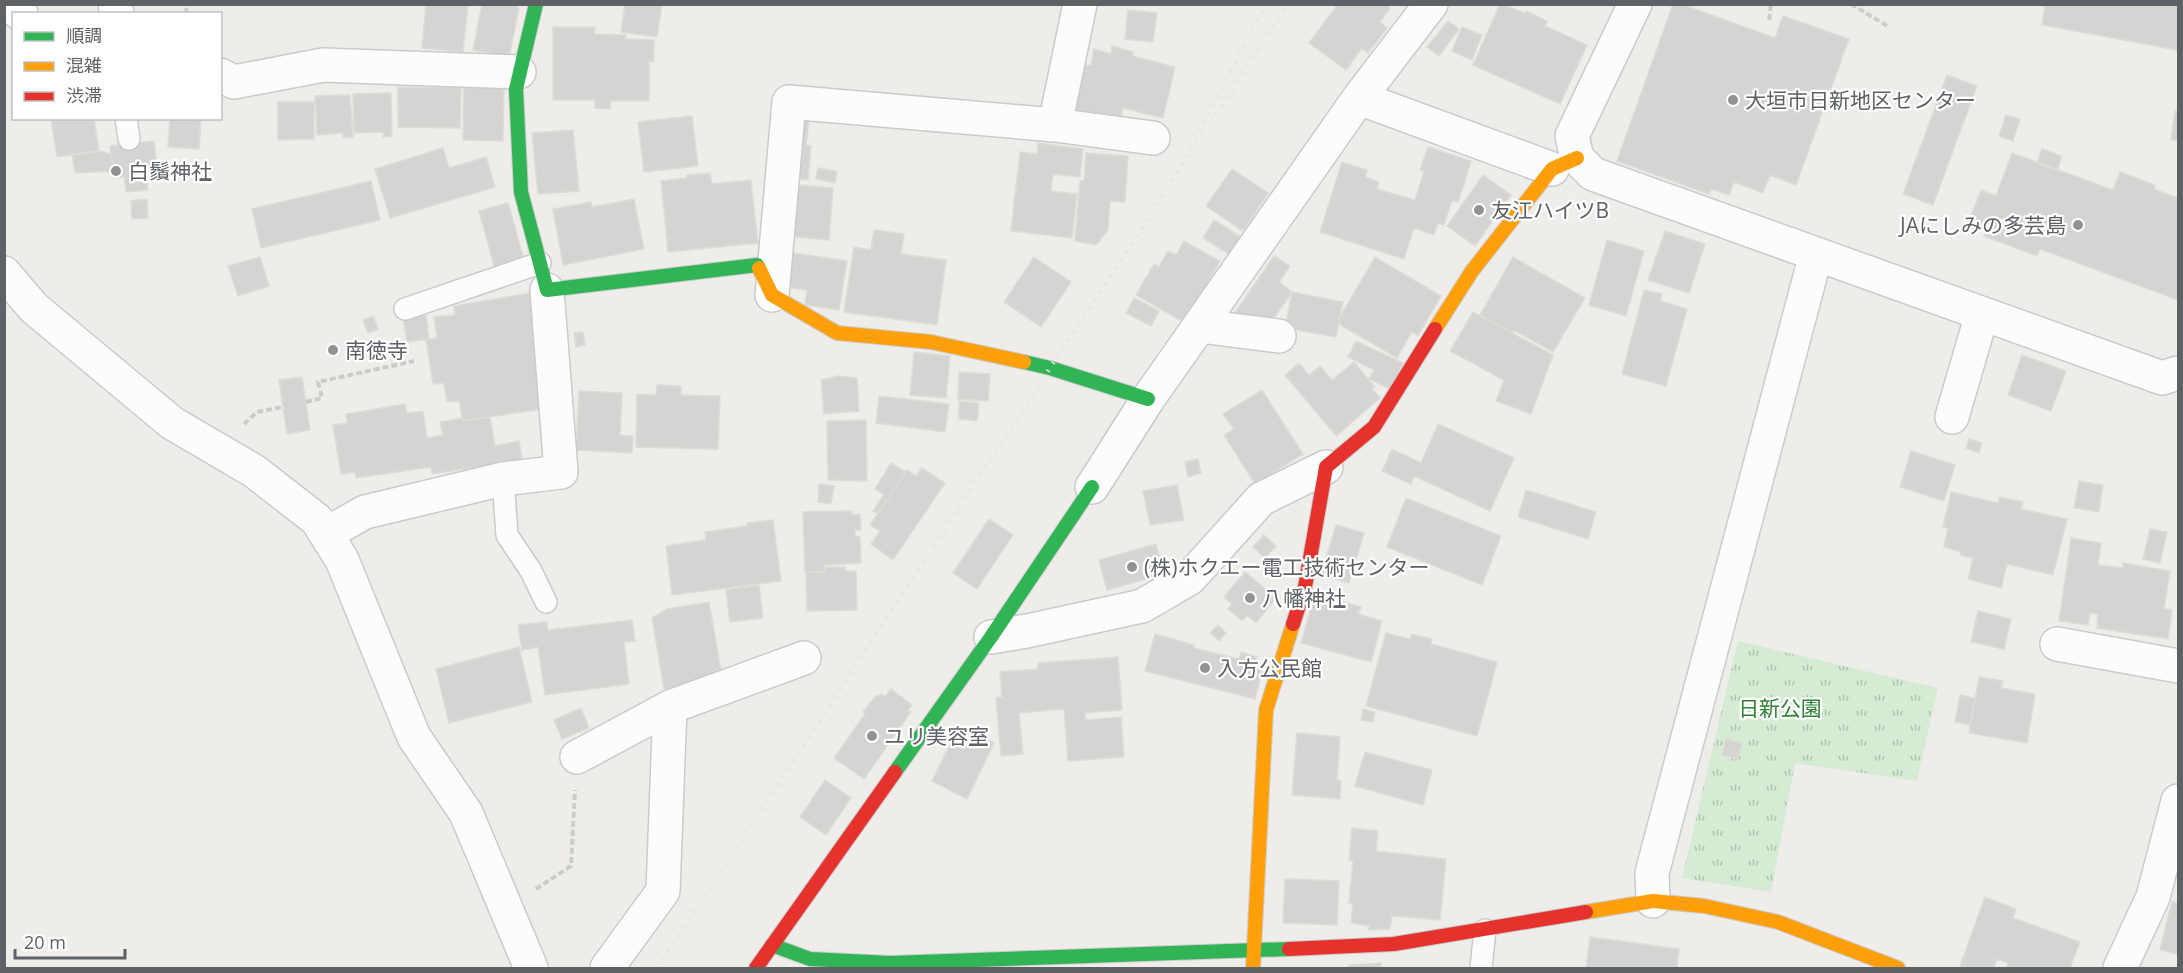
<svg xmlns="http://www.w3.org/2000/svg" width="2183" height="973" font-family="'Open Sans','Noto Sans JP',sans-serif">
<defs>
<pattern id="park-tufts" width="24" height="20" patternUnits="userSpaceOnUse" patternTransform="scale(1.5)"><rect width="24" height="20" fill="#d6ebd4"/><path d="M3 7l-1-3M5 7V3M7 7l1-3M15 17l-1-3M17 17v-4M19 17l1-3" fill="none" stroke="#b1c2b0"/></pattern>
</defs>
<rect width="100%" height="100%" fill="#eeede9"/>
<path fill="url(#park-tufts)" d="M1738,641L1938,688L1917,781L1795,763L1771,892L1682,878Z"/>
<path fill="#d5d4d2" stroke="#dedcd8" stroke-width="1.5" d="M426,4H468L463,52L422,48Z
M482,4H515L519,9L509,57L473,50Z
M625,4H662L657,37L621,32Z
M1338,4H1386L1390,8L1380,22L1387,28L1368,53L1362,48L1346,70L1309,43Z
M1500,4L1525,13L1526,11L1547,21L1545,26L1587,45L1560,104L1473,65Z
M1673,4H1681L1775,38L1783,16L1849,39L1796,185L1770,175L1763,193L1734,182L1729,195L1711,189L1709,194L1617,161Z
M2045,4H2166L2178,7V50L2042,25Z
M1128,10L1157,13L1153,42L1125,39Z
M1448,21L1459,29L1439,56L1427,47Z
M553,27H595L594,34L626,35V39L654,40V62H649V101H611L610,109L595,108V100H553Z
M1462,27L1482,35L1472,60L1452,51Z
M1112,46L1134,52L1133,56L1175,67L1163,118L1123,108L1119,122L1074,112L1085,65L1091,66L1094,49L1111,54Z
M1947,75L1977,86L1933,205L1903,194Z
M464,79H504L503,141L463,140Z
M398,87L461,88L460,128L398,127Z
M391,93L392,136L383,137L384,132L354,133L353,94Z
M350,95L353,137L343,138V133L317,135L315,96Z
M278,102H314V139L278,140Z
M2175,111H2178V141L2171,140Z
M2006,115L2020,119L2013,141L1999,136Z
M692,116L698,166L644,172L638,122Z
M51,118H94L99,151L57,157Z
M170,118H201L199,149L168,147Z
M794,120L809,121L806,145L811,146L808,180L789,178Z
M573,130L579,191L538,194L532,133Z
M154,141L158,174L146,175L148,190L126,192L124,177L114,178L110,146Z
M1038,143L1083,149L1080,177L1053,174L1051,191L1077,194L1072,238L1011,231L1020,152L1037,154Z
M1428,147L1471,161L1458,202L1452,200L1444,225L1438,223L1434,235L1414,228L1404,259L1320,232L1342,162L1367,170L1365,177L1379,182L1377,189L1415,200L1424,171L1420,170Z
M443,148L449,168L486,157L495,187L390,218L375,169Z
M2042,149L2062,156L2057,170L2037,163Z
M99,151L111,154L114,171L75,173L72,154Z
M1086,153L1128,156L1125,202L1110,201L1108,230L1096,245L1075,241L1080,181L1084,180Z
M2012,153L2113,190L2120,172L2155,185L2154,189L2178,198V300L2040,249L2037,256L1984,236L1987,228L1969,221L1981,190L1996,196Z
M818,168L837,171L835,183L816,179Z
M1232,169L1268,193L1243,231L1206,206Z
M710,173L712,184L751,180L758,243L668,252L661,181L687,178V175Z
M1483,175L1511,195L1475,246L1447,226Z
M371,181L380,220L261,248L252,209Z
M790,184L833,188L829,240L785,236Z
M147,199L148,218L132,219L131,201Z
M634,199L644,249L563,265L553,209L591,202L592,207Z
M508,203L524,260L495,269L479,211Z
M1214,220L1241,237L1230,255L1203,238Z
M874,230L904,234L901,254L946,260L937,325L844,312L854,247L871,250Z
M1665,231L1705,244L1689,293L1648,280Z
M1607,240L1644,251L1626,316L1589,305Z
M1184,241L1220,261L1185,323L1136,295L1154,264L1159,267L1168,251L1176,255Z
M787,252L847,261L839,310L805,305L807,290L786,287Z
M1274,256L1290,266L1279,282L1292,292L1268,327L1235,313Z
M260,257L269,286L238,296L228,266Z
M1034,257L1071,282L1041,327L1004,302Z
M1375,257L1441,296L1418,336L1412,332L1397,358L1339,324L1340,317Z
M1513,257L1585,298L1553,352L1514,330L1512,333L1480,315Z
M1644,290L1662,294L1660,301L1687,309L1666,386L1622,374Z
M1292,292L1343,302L1336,337L1285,328Z
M531,293L549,408L463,421L459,401L447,402L444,383L433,384L426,340L437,338L434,317L455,315L454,306Z
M1134,298L1159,311L1151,326L1126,313Z
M1473,312L1553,355L1531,414L1496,401L1504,380L1450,351Z
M426,315L429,339L407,342L403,318Z
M373,316L378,329L368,333L363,320Z
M583,332L585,345L576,347L574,333Z
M1356,341L1403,363L1390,389L1369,379L1374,370L1348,357Z
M914,352L950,356L946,398L910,395Z
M2022,355L2066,371L2051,411L2008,395Z
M1354,362L1375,387L1372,389L1380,398L1336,436L1285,375L1299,363L1309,375L1320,366L1332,380Z
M959,372L990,374L988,401L958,399Z
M838,376L857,378L859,411L824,414L821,380Z
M302,377L310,430L287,434L279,380Z
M657,385L681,386V395L720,396L718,449L636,447L637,394L656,395Z
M1262,390L1303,454L1255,484L1224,435L1234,429L1223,414Z
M579,391L622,393L620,435L633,436L632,453L576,450Z
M879,396L949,404L945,432L876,423Z
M959,401L979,403L977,421L959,419Z
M405,404L407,413L423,411L427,438L443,435L440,422L462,418L463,421L490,417L495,446L519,441L522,460L432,474L431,467L356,478L355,472L341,474L333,425L347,423L346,414Z
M866,420L867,481L828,480L827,421Z
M1438,424L1514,458L1490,511L1414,476L1411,484L1382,471L1392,449L1421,463Z
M1969,439L1982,443L1979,453L1966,448Z
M1911,451L1955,465L1944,501L1900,487Z
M1198,459L1201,473L1188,477L1185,462Z
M891,463L906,472L877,514L873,511L884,494L875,489Z
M922,468L945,483L893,560L871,544L880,531L870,525L907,470L916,476Z
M2079,481L2103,485L2099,512L2074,508Z
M819,484L834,486L831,504L818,502Z
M1177,485L1184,520L1150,525L1143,491Z
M1526,490L1596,512L1588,539L1518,517Z
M1951,492L1998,503L2000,497L2023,502L2021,509L2067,519L2053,575L2007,564L2001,588L1968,579L1973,558L1960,555L1961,552L1944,547L1948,528L1943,527Z
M1406,498L1501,536L1482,585L1387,547Z
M852,511V515L860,514L861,530H855V536L860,537L861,563L824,565V571L805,572L803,512Z
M989,519L1013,535L977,589L953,573Z
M773,520L781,581L672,595L666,546L706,540L705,532L747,526V523Z
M1336,525L1364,533L1349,583L1321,575Z
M2150,529L2167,532L2160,563L2143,559Z
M1264,535L1276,546L1265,558L1253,547Z
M2071,538L2101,543L2098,565L2123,568V563L2170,571L2164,609L2172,610L2168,639L2097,628L2098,614L2090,613L2088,625L2059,621Z
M1156,544L1165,574L1107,590L1099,560Z
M825,567H845L846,571H856L857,610L807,611L806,572H825Z
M1245,572L1276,598L1256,623L1247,615L1242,621L1228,609L1232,604L1224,597Z
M759,585L763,618L730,622L726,590Z
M1315,594L1361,607L1358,614L1382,621L1371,662L1301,643Z
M709,602L722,676L664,689L652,618L667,609Z
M1978,611L2011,619L2004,649L1971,642Z
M632,620L635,641L624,642L629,684L545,695L538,647L522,650L518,625L547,622L548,630Z
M1218,625L1226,633L1219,641L1210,633Z
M1386,633L1410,639L1411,634L1432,639L1431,644L1497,662L1477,736L1366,706Z
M1155,634L1194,645V648L1239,659L1241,652L1257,657L1255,662L1264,664L1255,699L1145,671Z
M519,647L532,702L449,723L436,669Z
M1118,657L1122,710L1085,713L1086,720L1121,717L1124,757L1068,761L1064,709L1019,713L1023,754L1001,756L996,698L1002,697L1000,672L1038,669V663Z
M1979,677L2003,681L2001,688L2035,694L2027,743L1969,733Z
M891,689L912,705L908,711L911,712L864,779L834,758L865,714L863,712L876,696L878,697L881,694L885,697Z
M1960,695L1975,698L1970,725L1955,722Z
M581,708L589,728L562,739L554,720Z
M1363,709L1375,712L1373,722L1361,720Z
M959,726L994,743L967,799L932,781Z
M1297,733L1340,737L1337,780L1341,781L1340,799L1292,795Z
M1726,739L1742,743L1738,759L1722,755Z
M1365,752L1432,770L1423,805L1355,786Z
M825,780L851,798L826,835L800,817Z
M1352,828L1378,831L1376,851L1446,859L1440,920L1392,916L1390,929L1369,930V926L1351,923L1353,903H1349L1353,861L1349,860Z
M1285,879L1339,881L1337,925L1283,923Z
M1985,897L2016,909L2013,918L2080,942L2070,968H2012L2007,966L2008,963L1997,959L1994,968H1967L1960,966Z
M2172,901L2178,903V954L2160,950Z
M1590,937L1679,949L1677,968H1586Z
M1381,963V968H1349V965Z"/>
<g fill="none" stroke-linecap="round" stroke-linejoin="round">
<defs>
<path id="lane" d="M126,118L129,139
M405,309L540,263
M503,479L507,535L531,571L546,602
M1481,968L1485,930"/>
<path id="street" d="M9,4L21,14
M115,4L117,14
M1635,4L1572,136L1577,158L1593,174L2162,378L2178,373
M220,75L234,82L323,65L519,72
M1359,98L1552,169
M1055,125L1153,138
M4,273L34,308L172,423L254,471L317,520L342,560L414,737L466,813L531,968
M772,295L789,102L1055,125L1080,4
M1200,326L1279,336
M1952,417L1982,314
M1092,487L1148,399L1359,98L1431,4
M326,534L365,512L503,479L561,472L547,290
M991,637L1027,631L1142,606L1190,578L1261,499L1326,467
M2057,644L2178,666
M577,757L670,707
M1653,901L1652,873L1816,254
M607,968L663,891L670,707L804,658
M2120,968L2153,897L2178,801"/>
<path id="fast" d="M536,4L516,89L521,192L547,290L757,265L759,268
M1024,362L1050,368L1148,399
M895,772L991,637L1092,487
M772,945L810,959L890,963L1289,949"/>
<path id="slow" d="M759,268L772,295L837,333L931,342L1024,362
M1435,329L1472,271L1552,169L1577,158
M1586,912L1653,901L1704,906L1778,922L1898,968
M1253,968L1266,710L1293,624"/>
<path id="jam" d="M1293,624L1305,587L1326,467L1374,427L1435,329
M1289,949L1394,944L1586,912
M756,968L895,772"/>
</defs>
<use href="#lane" stroke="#cbcbcb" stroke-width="24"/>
<use href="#street" stroke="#cbcbcb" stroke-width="36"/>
<use href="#fast" stroke="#cbcbcb" stroke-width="16"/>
<use href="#slow" stroke="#cbcbcb" stroke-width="16"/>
<use href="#jam" stroke="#cbcbcb" stroke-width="16"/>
<path stroke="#cacecb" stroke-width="4" stroke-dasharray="6 3" stroke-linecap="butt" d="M1851,4L1889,27
M186,14L187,4
M1769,20L1771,4
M306,402L322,398L318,382L414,361
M244,424L257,412L283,407
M536,889L571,866L575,790"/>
<use href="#lane" stroke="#fcfcfc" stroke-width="21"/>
<use href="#street" stroke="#fcfcfc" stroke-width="33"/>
<use href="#fast" stroke="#30b455" stroke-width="14"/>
<use href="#slow" stroke="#ff9f0a" stroke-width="14"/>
<use href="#jam" stroke="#e5322d" stroke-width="14"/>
<path stroke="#e3e4e3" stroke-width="4.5" stroke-dasharray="1.5 8" stroke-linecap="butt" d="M1216,114L1289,4
M658,968L1178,172L1253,29L1268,4"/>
</g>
<g fill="#909394" stroke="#fff" stroke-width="2">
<circle cx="1733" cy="100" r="6"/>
<circle cx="116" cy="171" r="6"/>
<circle cx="1479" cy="210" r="6"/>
<circle cx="2078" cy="225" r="6"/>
<circle cx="333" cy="350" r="6"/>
<circle cx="1132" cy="567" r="6"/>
<circle cx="1250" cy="598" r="6"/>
<circle cx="1205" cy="668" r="6"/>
<circle cx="872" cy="736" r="6"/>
</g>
<g text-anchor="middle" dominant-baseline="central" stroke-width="4.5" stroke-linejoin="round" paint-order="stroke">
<g font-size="21" fill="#5e6267" stroke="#fff" text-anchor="start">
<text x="1745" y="100">大垣市日新地区センター</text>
<text x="128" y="171">白鬚神社</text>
<text x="1491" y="210">友江ハイツB</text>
<text x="2066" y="225" text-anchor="end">JAにしみの多芸島</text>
<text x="345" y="350">南徳寺</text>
<text x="1144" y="567">(株)ホクエー電工技術センター</text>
<text x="1262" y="598">八幡神社</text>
<text x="1217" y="668">入方公民館</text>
<text x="884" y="736">ユリ美容室</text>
</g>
<g font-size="21" fill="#308335" stroke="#fff">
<text x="1780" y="708">日新公園</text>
</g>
</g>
<rect width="2183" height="973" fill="none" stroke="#5e6267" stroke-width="12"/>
<rect x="12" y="12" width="210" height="108" fill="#ffffff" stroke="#bfc0c2" stroke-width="1.5"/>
<rect x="24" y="32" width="30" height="9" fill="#30b455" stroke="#bfc0c2" stroke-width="1.5"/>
<text x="66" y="42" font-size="18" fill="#5e6267">順調</text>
<rect x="24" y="62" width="30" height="9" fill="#ff9f0a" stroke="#bfc0c2" stroke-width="1.5"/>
<text x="66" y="72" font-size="18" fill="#5e6267">混雑</text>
<rect x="24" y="92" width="30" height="9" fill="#e5322d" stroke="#bfc0c2" stroke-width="1.5"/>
<text x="66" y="102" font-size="18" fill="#5e6267">渋滞</text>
<path d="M15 949v9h110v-9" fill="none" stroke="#5e6267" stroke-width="3"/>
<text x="24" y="949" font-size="18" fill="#5e6267" stroke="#ffffff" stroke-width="4.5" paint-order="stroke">20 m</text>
</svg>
